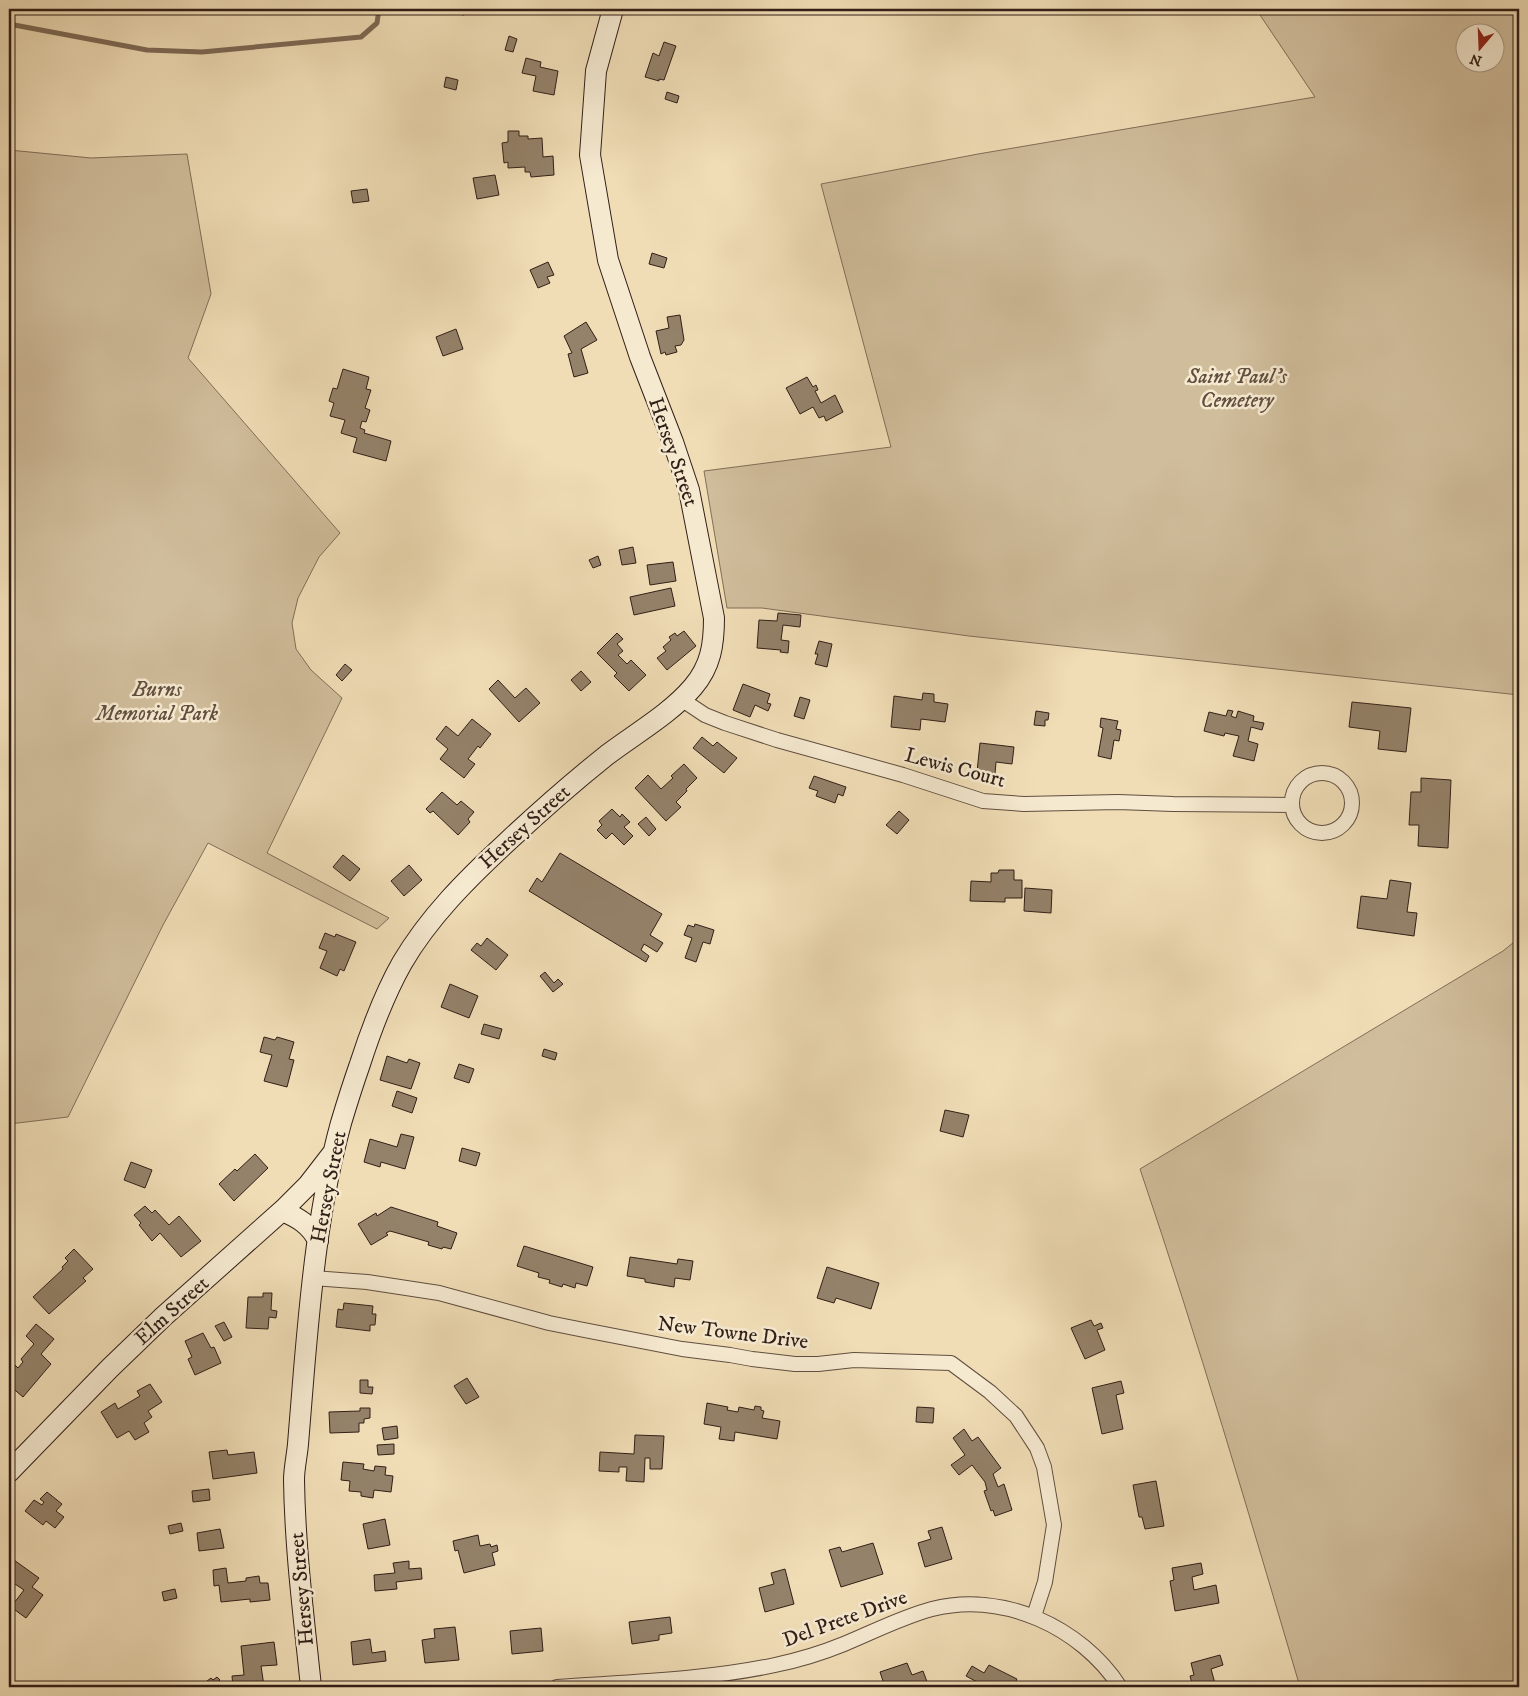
<svg xmlns="http://www.w3.org/2000/svg" width="1528" height="1696" font-family="'IM FELL DW Pica',serif">
<rect width="100%" height="100%" fill="#f0ddb6"/>
<filter id="stains"><feTurbulence type="fractalNoise" baseFrequency=".004" numOctaves="4"/><feColorMatrix values="0 0 0 0 .2 0 0 0 0 .09 0 0 0 0 .02 0 0 0 .5 -.17"/></filter>
<radialGradient id="worn" r=".72"><stop offset=".6" stop-color="#630" stop-opacity="0"/><stop offset="1" stop-color="#630" stop-opacity=".3"/></radialGradient>
<path fill="#d0bd9b" stroke="#806e59" fill-rule="evenodd" d="M1256,9H1519V695L969,636L762,608H727L704,471L891,447L821,184L978,154L1315,97ZM1466,32H1496V62H1466Z
M9,150L91,158L187,154L211,294L188,358L340,533L319,557L298,598L292,623L296,649L311,670L342,698L267,853L389,918L377,929L208,843L163,925L68,1117L9,1124Z
M1519,938V1687H1300C1249,1514 1198,1340 1140,1169L1503,951Z"/>
<g fill="none" stroke-linecap="round" stroke-linejoin="round">
<path stroke="#7d6a56" stroke-width="5" d="M9,24L147,50L202,52L361,37L377,23L379,9"/>
</g>
<path fill="#94826a" stroke="#311f17" d="M442,9H465L464,15L441,11Z
M509,36L517,39L513,52L505,50Z
M664,42L676,46L664,80L659,79V81L645,77L653,53L659,56Z
M526,58L541,62L540,67L558,71L554,95L533,91L536,76L522,73Z
M446,77L458,80L456,90L444,87Z
M667,92L679,96L677,103L665,99Z
M508,131H519V136H528V139L542,138L543,157L553,156L554,175L531,177L530,172H525V167L508,168V162L504,163L502,143L508,142Z
M495,175L499,195L477,199L473,178Z
M367,189L369,201L353,203L351,191Z
M652,253L667,258L664,268L649,264Z
M548,262L554,275L547,277L550,283L538,288L530,270Z
M680,315L684,340L681,345L675,346L677,352L666,355L665,352L661,354L656,331L669,328L667,317Z
M586,322L597,340L581,349L588,373L574,377L568,354L572,353L564,336Z
M456,329L463,349L443,356L436,337Z
M343,369L369,377L366,389L371,390L365,408L370,410L366,422L362,421L360,428L365,430L364,433L391,441L386,461L353,452L357,438L341,433L345,420L330,416L334,403L329,401L333,388L337,389Z
M807,377L813,387L816,385L818,390L815,391L821,403L835,395L843,412L826,421L824,416L819,418L813,407L800,414L786,388Z
M633,547L636,563L622,565L619,550Z
M598,556L601,565L593,568L589,560Z
M673,562L676,581L650,585L647,565Z
M671,588L675,606L634,615L630,597Z
M778,613L801,615L800,627L783,625L781,640L789,641L788,653L780,652L781,650L757,648L759,620L777,621Z
M684,631L696,646L667,670L657,658L666,651L663,647L671,640L669,637L675,633L677,636Z
M617,633L623,639L617,644L623,651L618,655L627,664L631,660L646,675L629,691L614,676L617,673L597,653Z
M819,641L832,644L827,667L815,664L818,654H815Z
M345,664L352,670L342,681L336,675Z
M581,671L591,682L581,691L571,680Z
M498,680L515,698L526,688L540,703L519,722L489,689Z
M743,684L770,694L767,703L771,704L768,711L755,705L750,717L733,710Z
M923,693L934,694V702L948,704L945,722L921,719L920,730L891,727L894,696L922,700Z
M800,697L810,700L804,719L794,716Z
M1352,702L1411,708L1406,752L1378,749L1380,731L1349,727Z
M1228,710L1233,711L1231,716L1236,718L1238,711L1254,716L1253,721L1264,723L1262,730L1251,727L1248,741L1258,744L1254,761L1233,756L1239,736L1225,733L1224,736L1204,731L1209,712L1226,716Z
M1036,711L1049,713L1048,720H1045V726L1034,725Z
M1101,718L1118,721L1116,729L1121,730L1119,741L1114,740L1111,759L1098,756L1103,728L1100,727Z
M472,719L491,734L480,748L478,746L468,759L475,764L464,778L440,759L448,749L436,739L446,726L458,736Z
M702,737L713,746L717,742L737,758L724,773L693,748Z
M980,743L1014,747L1012,764L996,762L995,774L977,772Z
M684,764L697,778L686,789L687,791L676,802L681,807L666,821L635,788L648,775L661,789L673,778L671,776Z
M814,776L846,787L843,796L838,794L835,803L816,796L818,791L809,788Z
M1421,778L1451,780L1448,848L1418,846L1419,825H1409L1411,792H1421Z
M442,792L457,805L461,801L474,812L468,819L470,822L458,835L433,811L430,813L426,809Z
M612,809L620,817L622,814L630,822L624,827L633,836L624,845L612,833L606,839L597,830L602,825L599,821Z
M899,811L909,820L897,834L886,825Z
M646,817L656,829L649,836L638,824Z
M560,853L662,914L650,935L663,943L657,952L644,944L641,950L649,956L646,962L529,891L537,878L542,882Z
M343,855L360,869L350,881L333,867Z
M409,865L422,880L404,896L391,881Z
M999,870H1014V880H1022V898H1005V902L970,901L971,881L991,882V873H998Z
M1390,880L1411,883L1407,912L1417,913L1414,936L1357,928L1361,896L1387,899Z
M1025,888L1052,890L1051,913L1024,911Z
M695,924L714,930L710,944L703,942L696,962L685,958L692,938L684,935L688,925L694,927Z
M325,933L335,937L336,934L356,942L344,971L340,969L337,976L320,968L327,951L319,948Z
M487,938L508,955L496,970L471,950L477,943L481,946Z
M545,972L554,983L558,979L563,984L553,992L540,976Z
M450,984L478,996L469,1018L441,1007Z
M484,1024L502,1029L499,1039L481,1034Z
M264,1037L275,1040L277,1037L294,1042L289,1059L294,1060L287,1087L264,1081L272,1055L260,1052Z
M544,1049L557,1053L555,1060L542,1056Z
M387,1056L407,1063L409,1059L420,1063L411,1089L380,1080Z
M459,1064L474,1069L469,1083L454,1078Z
M397,1091L417,1098L412,1113L392,1106Z
M945,1110L969,1115L963,1137L940,1131Z
M401,1134L414,1137L405,1169L381,1162L380,1167L364,1162L370,1139L397,1147Z
M462,1148L480,1153L476,1166L459,1161Z
M255,1154L268,1168L234,1201L219,1184L235,1169L237,1171Z
M131,1162L152,1170L145,1188L124,1180Z
M145,1206L152,1213L155,1210L169,1225L179,1216L201,1241L181,1257L160,1233L152,1241L139,1225L141,1223L134,1215Z
M391,1207L438,1222L437,1226L457,1233L451,1249L443,1247L442,1249L428,1245L429,1242L390,1231L386,1233L388,1235L371,1245L358,1224L376,1213L377,1216Z
M524,1246L593,1267L587,1286L576,1283L575,1288L563,1284L562,1287L549,1283L550,1280L538,1277L539,1273L517,1266Z
M74,1249L93,1269L83,1278L86,1281L49,1314L33,1297L63,1269L62,1267L68,1261L65,1258Z
M630,1257L677,1264L678,1259L693,1261L690,1280L675,1278L674,1287L645,1282V1279L627,1276Z
M827,1267L879,1283L871,1309L836,1298L834,1303L817,1298Z
M263,1293H272L271,1310L277,1311L276,1318L269,1317L268,1329L246,1328L248,1297H263Z
M344,1303L373,1306L372,1314H376L375,1325H370V1331L336,1327L338,1309L343,1310Z
M1091,1320L1094,1326L1101,1323L1103,1328L1097,1330L1105,1350L1085,1359L1071,1328Z
M224,1322L232,1337L224,1341L215,1326Z
M36,1324L54,1339L41,1354L51,1364L23,1397L9,1385V1368L13,1363L18,1368L23,1362L21,1359L34,1344L26,1336Z
M203,1333L211,1348L214,1347L221,1363L195,1375L188,1359L192,1357L185,1341Z
M467,1378L479,1397L466,1404L454,1386Z
M360,1380H368V1387H373L372,1394L360,1393Z
M1121,1381L1124,1393L1116,1395L1123,1429L1102,1434L1092,1388Z
M150,1384L162,1402L148,1411L152,1417L144,1423L149,1432L135,1440L129,1431L117,1438L101,1412L115,1403L118,1409L140,1396L137,1391Z
M707,1403L728,1407L727,1410L738,1412L739,1407L754,1410L755,1406L761,1407V1410L764,1411L762,1418L780,1421L777,1439L735,1432L734,1441L719,1439L721,1427L704,1424Z
M917,1407L934,1408L933,1423L916,1422Z
M360,1408H370V1418L364,1419V1423H359V1432L330,1433L329,1412L360,1411Z
M397,1426L398,1438L384,1440L382,1428Z
M964,1429L972,1441L978,1437L1001,1468L993,1474L998,1487L1004,1484L1012,1510L995,1516L993,1510L991,1511L984,1491L987,1490L985,1482L972,1465L959,1475L951,1465L965,1455L953,1438Z
M635,1435L664,1436L662,1469H650V1458H645L644,1482L626,1481L627,1467H619V1472L599,1471L600,1452L634,1454Z
M394,1444V1454L378,1455L377,1445Z
M227,1450L228,1455L254,1452L257,1473L213,1479L209,1452Z
M343,1462L364,1464L363,1469L374,1471L375,1466L386,1467L385,1475L393,1476L391,1492L374,1490L373,1498L361,1496V1492L349,1491L350,1481L341,1480Z
M1156,1481L1164,1526L1145,1529L1142,1517H1139L1133,1485Z
M209,1489L210,1500L193,1502L192,1491Z
M47,1492L62,1504L56,1511L64,1517L55,1528L46,1521L43,1525L25,1511L34,1500L42,1505L44,1502L40,1499Z
M385,1519L390,1545L368,1549L363,1524Z
M181,1523L183,1531L170,1534L168,1526Z
M942,1527L952,1559L925,1567L918,1543L931,1539L928,1531Z
M220,1529L224,1548L199,1551L197,1533Z
M478,1535L480,1546L490,1544L491,1547L497,1545L498,1551L492,1553L495,1565L464,1573L458,1550L455,1551L453,1541Z
M873,1543L883,1574L841,1587L829,1550L840,1547L842,1552Z
M14,1560L39,1578L32,1587L43,1595L26,1618L11,1607L24,1590L9,1580V1568Z
M409,1561V1569L421,1568L422,1579L396,1582L397,1589L375,1591L374,1575L395,1573L393,1563Z
M1201,1563L1203,1574L1192,1577L1194,1590L1216,1585L1219,1603L1175,1611L1170,1581L1174,1580L1172,1568Z
M226,1568L228,1583L246,1581V1578L259,1576L260,1583H268L270,1600L250,1602V1599L221,1602L219,1585L214,1586L213,1570Z
M785,1569L794,1604L765,1612L759,1588L774,1584L771,1573Z
M175,1589L177,1598L164,1601L162,1592Z
M670,1617L672,1633L659,1635V1640L632,1644L629,1622Z
M455,1627L459,1660L425,1663L422,1640L435,1638L434,1629Z
M541,1628L543,1651L512,1654L510,1631Z
M370,1639L372,1653L385,1651L386,1661L353,1665L351,1642Z
M274,1642L277,1665L261,1666L264,1686L233,1687L232,1676L244,1675L241,1646Z
M1220,1655L1223,1665L1211,1669L1216,1687H1193L1190,1676L1194,1675L1191,1663Z
M907,1663L912,1675L923,1671L929,1687H885L880,1672Z
M989,1665L1017,1679L1013,1687H977L979,1683L966,1676L972,1666L984,1673Z
M217,1677L220,1680L212,1687H199L211,1678L213,1680Z"/>
<g fill="none" stroke-linecap="round" stroke-linejoin="round">
<defs>
<path id="street" d="M681,699L705,715L725,723L777,740L903,775L983,801L1024,804L1118,802L1173,804L1292,805
M1292 803a30 30 0 1 1 60 0a30 30 0 1 1-60 0Z
M313,1278L367,1282L439,1293L549,1323L584,1330L682,1349L730,1355L752,1359L795,1364H818L854,1360L951,1363L990,1392L1016,1416L1037,1448L1044,1467L1054,1525L1045,1582L1034,1616
M557,1687C628,1682 705,1680 775,1665C799,1660 822,1653 844,1644C873,1632 902,1617 932,1609C1003,1591 1081,1627 1120,1687"/>
<path id="secondary" d="M282,1211C297,1217 311,1225 318,1241
M9,1472L110,1368L164,1316L284,1209L308,1185L332,1154
M311,1687C304,1618 295,1550 294,1480C294,1468 297,1456 298,1444C300,1419 302,1395 304,1370C311,1288 319,1203 341,1123C347,1103 353,1084 360,1064C371,1030 384,995 402,963C429,917 467,879 506,843C538,813 572,783 607,755C636,733 670,714 693,687C711,666 714,644 714,618L689,490L673,442L640,357L608,260L590,155L596,71L613,9"/>
</defs>
<use href="#street" stroke="#614e3f" stroke-width="16"/>
<use href="#secondary" stroke="#311f17" stroke-width="22"/>
<use href="#street" stroke="#f5e9d0" stroke-width="14"/>
<use href="#secondary" stroke="#f5e9d0" stroke-width="20"/>
</g>
<g text-anchor="middle" dominant-baseline="central" stroke-width="5" stroke-linejoin="round" paint-order="stroke">
<g font-size="21" font-style="italic" fill="#614e3f" stroke="#f5e9d0">
<text x="1237" y="377">Saint Paul's<tspan x="1237" dy="24">Cemetery</tspan></text>
<text x="157" y="690">Burns<tspan x="157" dy="24">Memorial Park</tspan></text>
</g>
<g font-size="21" fill="#311f17" stroke="#f5e9d0">
<text transform="translate(673 452) rotate(71)">Hersey Street</text>
<text transform="translate(955 768) rotate(15)">Lewis Court</text>
<text transform="translate(525 827) rotate(-42)">Hersey Street</text>
<text transform="translate(329 1187) rotate(-79)">Hersey Street</text>
<text transform="translate(172 1311) rotate(-42)">Elm Street</text>
<text transform="translate(733 1333) rotate(7)">New Towne Drive</text>
<text transform="translate(302 1589) rotate(-95)">Hersey Street</text>
<text transform="translate(845 1619) rotate(-20)">Del Prete Drive</text>
</g>
</g>
<rect width="1528" height="1696" fill="none" stroke="#f0ddb6" stroke-width="30"/>
<rect x="10" y="10" width="1508" height="1676" fill="none" stroke="#311f17" stroke-width="2.5"/>
<rect x="15" y="15" width="1498" height="1666" fill="none" stroke="#311f17"/>
<g transform="translate(1480 48) rotate(199)"><circle r="24" fill="#f5e9d0" stroke="#a79886"/>
<path d="M0-4L9 19L0 12L-9 19Z" fill="#8f2418"/>
<text y="-8" font-size="14" font-weight="bold" text-anchor="middle" fill="#311f17">N</text>
</g>
<rect width="100%" height="100%" filter="url(#stains)"/>
<rect width="100%" height="100%" fill="url(#worn)"/>
</svg>
